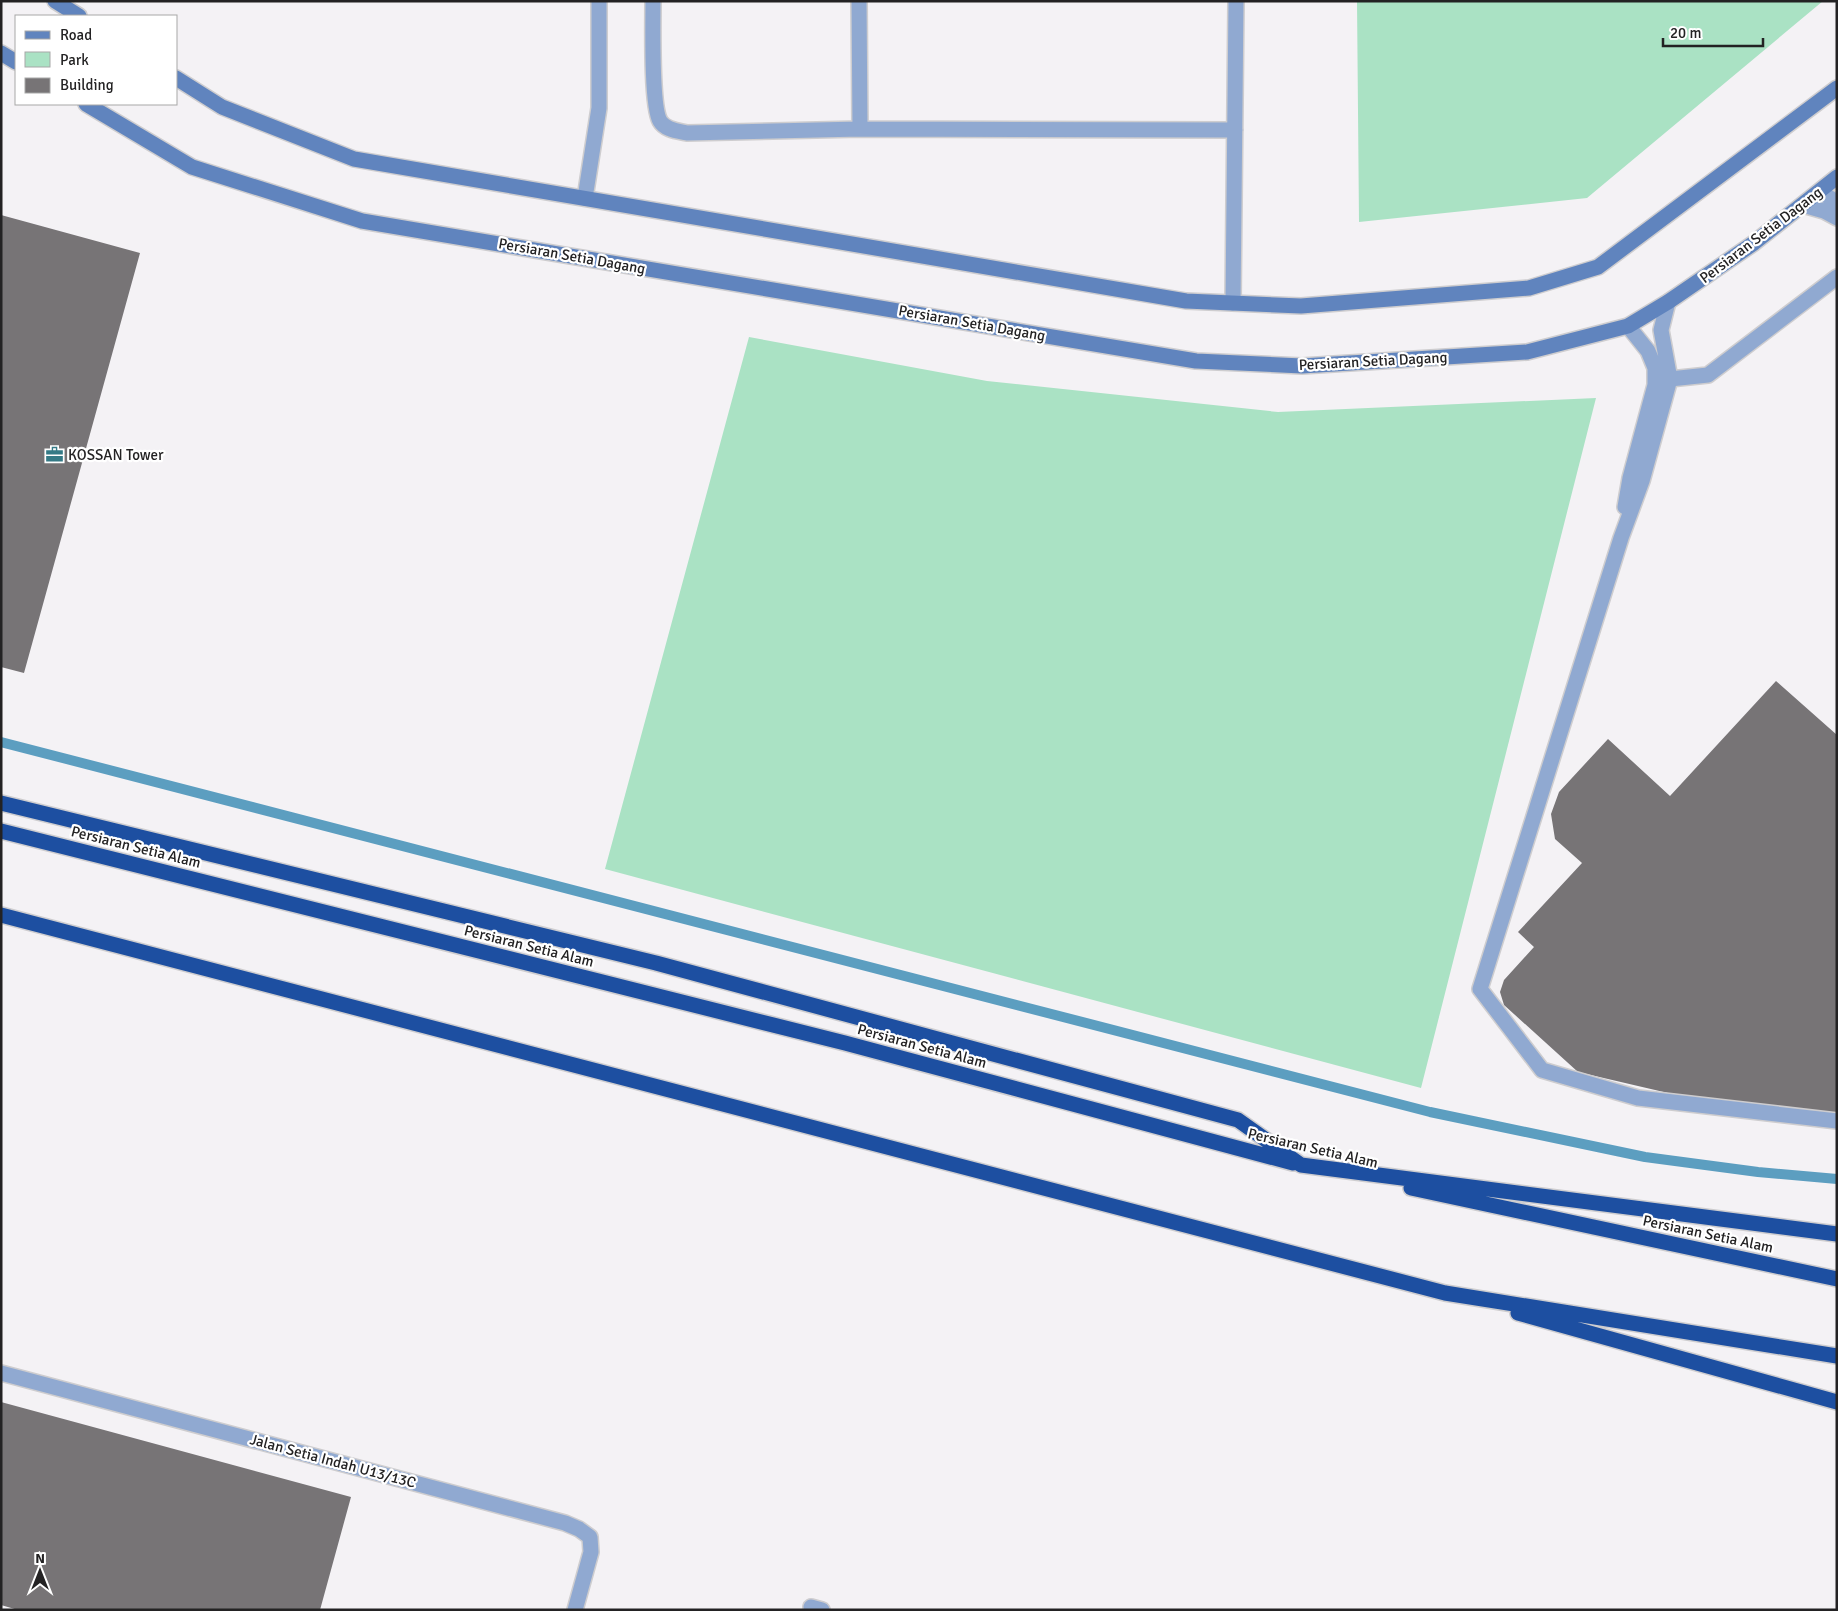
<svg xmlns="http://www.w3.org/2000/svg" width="1838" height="1611" font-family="Signika,sans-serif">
<rect width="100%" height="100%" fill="#f4f2f5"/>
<path fill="#aae2c4" d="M1357,1H1823L1587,198L1359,222Z
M749,337L987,381L1278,412L1596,398L1421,1088L605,869Z"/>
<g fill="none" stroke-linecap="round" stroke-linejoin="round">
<path stroke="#5c9ec0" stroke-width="10" d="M1,742L1430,1112L1645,1157L1758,1172L1837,1179"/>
</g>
<path fill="#777476" d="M1,215L140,253L24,673L1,667Z
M1776,681L1837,735V1114L1835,1116L1668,1093L1578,1072L1504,1005L1500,992L1504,980L1534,947L1518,932L1582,863L1555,839L1551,814L1559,792L1608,739L1670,796Z
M1,1402L351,1497L320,1610H18L1,1605Z"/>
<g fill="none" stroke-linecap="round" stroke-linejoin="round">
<defs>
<path id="lane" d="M653,1C653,24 651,105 660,121C665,130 678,131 687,133L860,129L1235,130
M859,1L860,129
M1820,192L1837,202
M585,198L599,108V1
M1803,205L1824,211L1837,218
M1668,302L1661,330L1670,379L1642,481L1621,538L1480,989L1542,1070L1638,1098L1837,1121
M1233,303L1236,1
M1670,379L1708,375L1837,277
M1625,507L1630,478L1655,385V368L1648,351L1628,326"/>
<path id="street" d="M1,1373L565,1523L579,1529L590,1537L591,1552L575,1610
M811,1607L822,1610"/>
<path id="secondary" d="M55,1L79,16
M1,53L16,62
M176,78L222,107L354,159L1186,301L1301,306L1529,288L1598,267L1837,88
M86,104L192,167L362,221L1196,361L1302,366L1527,352L1628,326L1668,302L1754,243L1837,177"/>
<path id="highway" d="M1,803L656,963L1238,1120L1301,1165L1837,1234
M1,831L845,1043L1293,1163
M1,915L1445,1293L1837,1356
M1411,1188L1837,1279
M1518,1313L1837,1402"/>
</defs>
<use href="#lane" stroke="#cecdcf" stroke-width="18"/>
<use href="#street" stroke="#cecdcf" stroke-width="18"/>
<use href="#secondary" stroke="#cecdcf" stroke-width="18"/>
<use href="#highway" stroke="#cecdcf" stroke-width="18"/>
<use href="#lane" stroke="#90a9d1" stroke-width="15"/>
<use href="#street" stroke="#90a9d1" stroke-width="15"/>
<use href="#secondary" stroke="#6084be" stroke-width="15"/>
<use href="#highway" stroke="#1d4fa1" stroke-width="15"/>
</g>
<defs>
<symbol id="office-bare" viewBox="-9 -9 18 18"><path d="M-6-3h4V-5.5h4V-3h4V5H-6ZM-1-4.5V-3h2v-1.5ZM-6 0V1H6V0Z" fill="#347a86" stroke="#fff" stroke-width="2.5" paint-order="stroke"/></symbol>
</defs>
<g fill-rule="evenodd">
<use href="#office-bare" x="42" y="442" width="25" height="25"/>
</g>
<g text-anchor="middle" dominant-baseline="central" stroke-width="4.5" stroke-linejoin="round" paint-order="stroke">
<g font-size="15" fill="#232223" stroke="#fff">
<text transform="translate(1761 235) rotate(-37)">Persiaran Setia Dagang</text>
<text transform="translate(572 256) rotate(10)">Persiaran Setia Dagang</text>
<text transform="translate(972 323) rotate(10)">Persiaran Setia Dagang</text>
<text transform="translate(1373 361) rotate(-3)">Persiaran Setia Dagang</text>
<text transform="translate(136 847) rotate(14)">Persiaran Setia Alam</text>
<text transform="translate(529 946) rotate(14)">Persiaran Setia Alam</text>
<text transform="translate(922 1046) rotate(15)">Persiaran Setia Alam</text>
<text transform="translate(1313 1148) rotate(13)">Persiaran Setia Alam</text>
<text transform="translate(1708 1234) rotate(12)">Persiaran Setia Alam</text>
<text transform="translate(333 1461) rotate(15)">Jalan Setia Indah U13/13C</text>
</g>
<g font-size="15" fill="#232223" stroke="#fff" text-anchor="start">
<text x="68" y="455">KOSSAN Tower</text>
</g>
</g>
<rect width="1838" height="1611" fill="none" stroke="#232223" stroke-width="5"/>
<rect x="15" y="15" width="162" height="90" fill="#ffffff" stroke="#a7a7a7"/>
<rect x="25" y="31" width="25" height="8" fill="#6084be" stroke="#a7a7a7"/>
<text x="60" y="40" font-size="15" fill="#232223">Road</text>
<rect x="25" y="52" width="25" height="15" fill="#aae2c4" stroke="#a7a7a7"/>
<text x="60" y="65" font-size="15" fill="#232223">Park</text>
<rect x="25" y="78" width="25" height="15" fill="#777476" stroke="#a7a7a7"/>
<text x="60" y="90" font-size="15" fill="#232223">Building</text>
<g transform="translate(40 1571)" stroke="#ffffff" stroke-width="4" paint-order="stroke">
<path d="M0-4L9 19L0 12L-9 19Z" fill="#232223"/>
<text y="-8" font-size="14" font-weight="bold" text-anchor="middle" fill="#232223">N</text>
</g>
<path d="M1663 38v8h100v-8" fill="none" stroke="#232223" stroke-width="2.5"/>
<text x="1670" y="38" font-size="15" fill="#232223" stroke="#ffffff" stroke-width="4" paint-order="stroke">20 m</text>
</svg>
